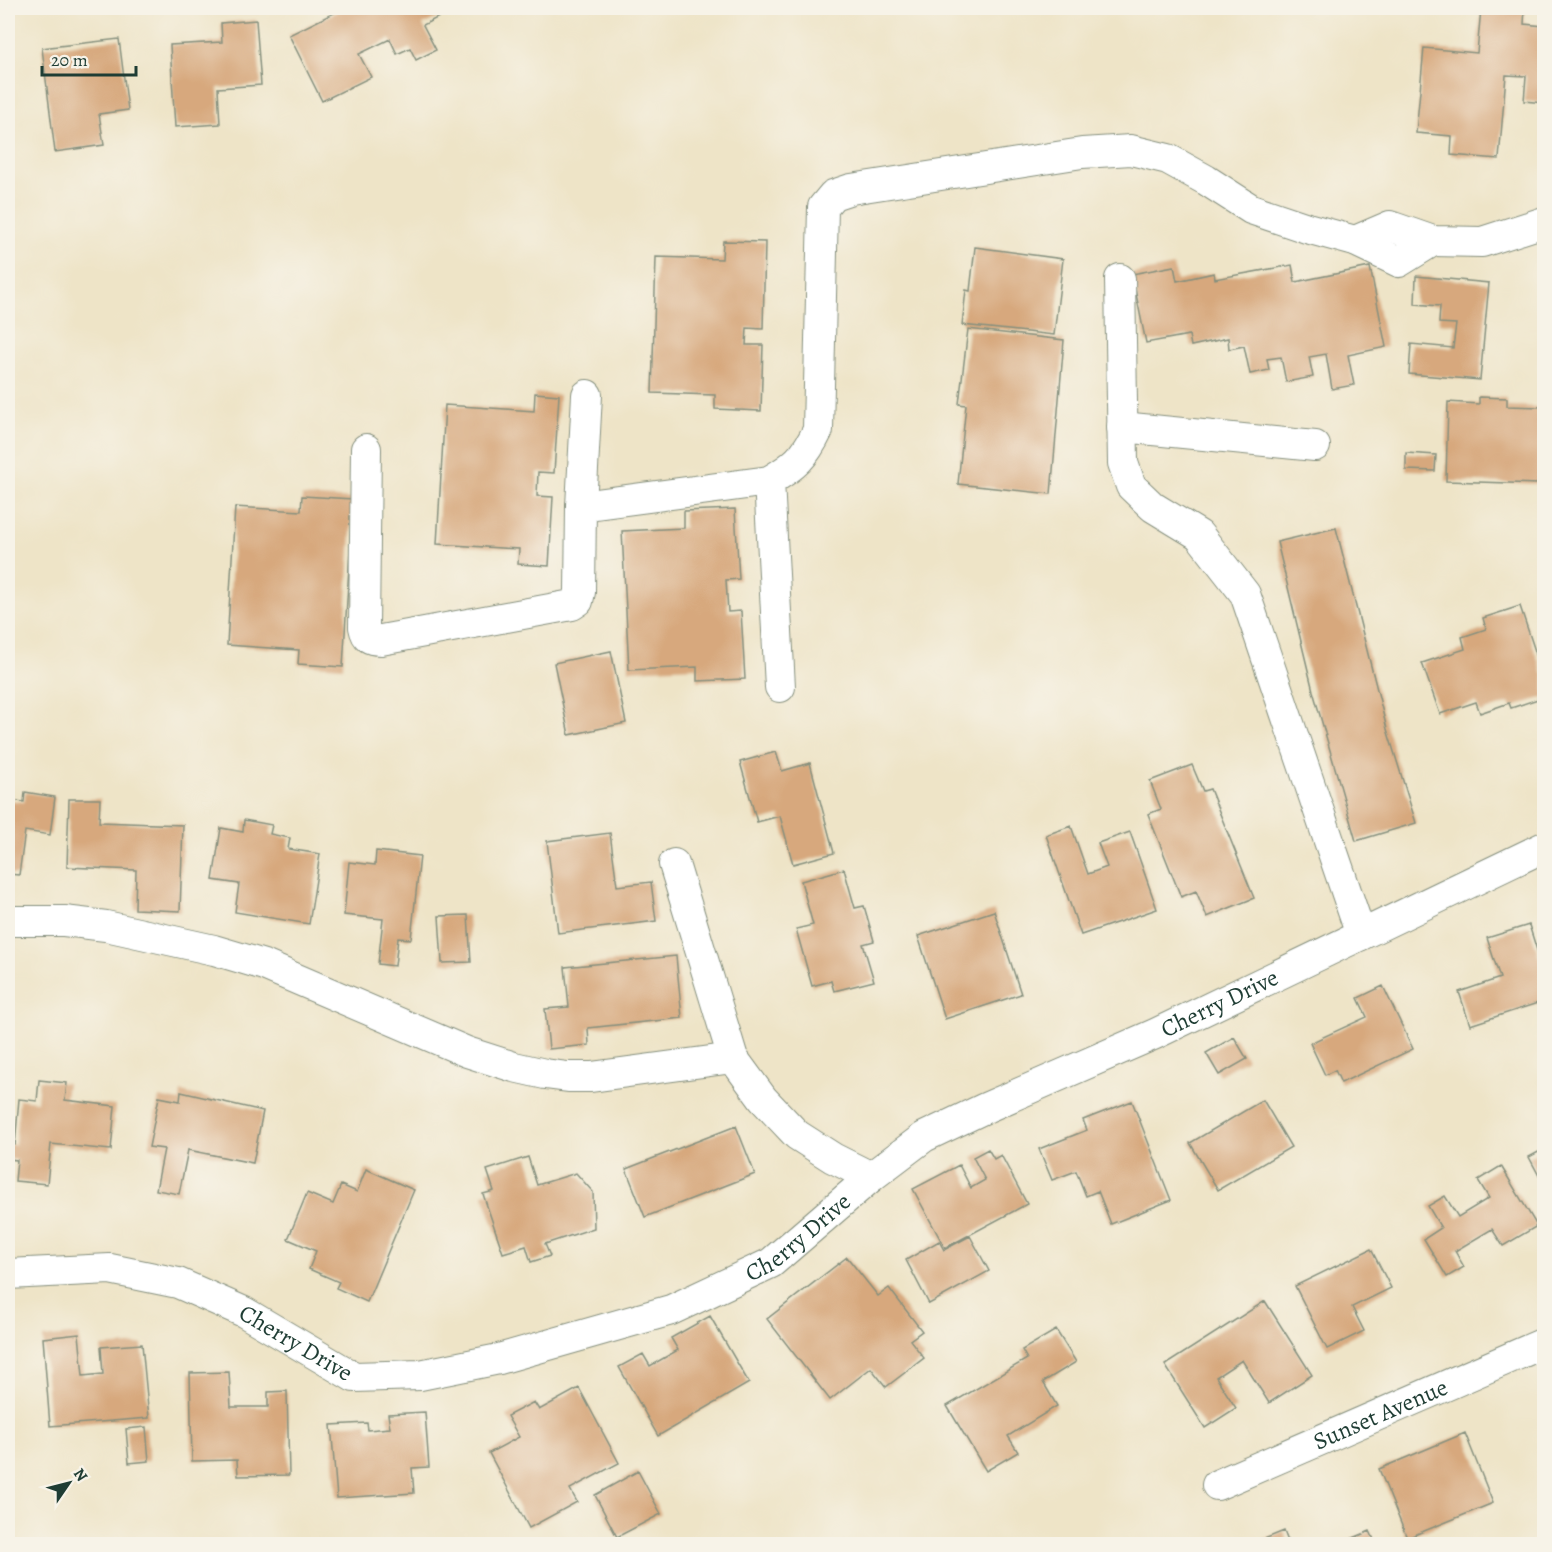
<svg xmlns="http://www.w3.org/2000/svg" width="1552" height="1552" font-family="Alegreya,serif">
<rect width="100%" height="100%" fill="#f7f3e8"/>
<filter id="ink" filterUnits="userSpaceOnUse"><feTurbulence type="fractalNoise" baseFrequency=".0167" numOctaves="2"/><feDisplacementMap in="SourceGraphic" scale="12" xChannelSelector="R" yChannelSelector="G"/><feConvolveMatrix kernelMatrix="1 2 1 2 8 2 1 2 1" color-interpolation-filters="sRGB"/></filter>
<filter id="wash" filterUnits="userSpaceOnUse"><feTurbulence type="fractalNoise" baseFrequency=".008" numOctaves="4" result="noise"/><feDisplacementMap in="SourceGraphic" scale="24" xChannelSelector="R" yChannelSelector="G"/><feGaussianBlur stdDeviation="1.35" result="paint"/><feColorMatrix in="noise" values="0 0 0 0 0 0 0 0 0 0 0 0 0 0 0 0 0 1.4 0 .05"/><feComposite in="paint" operator="in"/></filter>
<g filter="url(#wash)">
<rect width="100%" height="100%" fill="#eee4c7"/>
<g id="blocks">
<path fill="#d7a87d" d="M344,8H434L439,17L423,25L436,50L416,60L410,48L397,54L390,39L359,54L371,77L322,101L289,35Z
M1481,8H1525L1524,24L1544,26V103L1524,101L1526,76L1506,75L1499,159L1451,155L1452,136L1416,133L1424,48L1477,53Z
M256,20L261,85L218,88L220,124L175,127L170,45L222,42L221,23Z
M119,39L128,110L99,114L104,145L55,152L42,48Z
M8,90L13,121L8,122Z
M723,241L765,242L763,329L747,328L746,345H763L761,411L715,409V395L652,393L656,257L722,259Z
M975,247L1063,259L1054,335L962,325L966,290L970,291Z
M1292,265L1295,282L1370,267L1386,347L1348,355L1354,385L1332,389L1326,354L1309,357L1313,377L1286,382L1281,357L1267,359L1269,370L1250,374L1244,346L1229,349L1228,338L1191,346L1189,335L1146,343L1132,274L1174,266L1177,281L1214,273L1215,279Z
M1416,276L1489,283L1480,380L1409,374L1411,344L1453,348L1456,324L1439,323L1440,306L1415,304Z
M968,329L1064,340L1051,494L958,484L966,405L959,404Z
M535,393L559,395L554,473L538,472L537,496L553,497L549,566L518,564L519,549L437,544L445,405L534,411Z
M1479,397L1507,398V406L1541,407L1539,484L1446,481L1448,402L1479,404Z
M1406,453L1436,455L1435,471L1406,470Z
M302,496L353,499L343,667L298,664L299,650L227,645L235,507L301,511Z
M735,509L739,579L726,580L728,612L741,611L745,679L697,681V667L629,670L622,531L684,528V511Z
M1336,528L1387,729L1416,823L1356,841L1313,691L1277,542Z
M1520,606L1544,678V697L1511,708L1509,703L1480,713L1476,702L1440,714L1422,663L1465,649L1462,637L1486,629L1483,618Z
M611,651L626,723L569,735L554,663Z
M776,752L782,771L810,763L834,853L793,864L780,816L757,822L740,762Z
M1192,765L1203,791L1210,789L1254,898L1207,917L1196,891L1181,897L1148,814L1161,809L1150,781Z
M25,792L55,797L50,835L25,831L19,875L8,874V800L24,802Z
M69,799H100L99,822L183,825L180,911L135,909L136,870L67,867Z
M244,820L272,825L270,834L290,838L288,849L320,854L309,924L235,912L239,884L213,880L221,828L243,832Z
M1071,826L1088,874L1107,867L1098,843L1130,832L1157,909L1081,935L1046,835Z
M610,833L617,886L651,882L656,921L558,933L547,841Z
M376,851L420,856L411,939L398,938L395,966L378,964L383,919L344,915L349,862L375,865Z
M844,869L855,908L864,906L874,941L863,944L874,981L834,991L831,981L812,986L796,929L813,925L801,881Z
M994,911L1021,994L945,1019L918,936Z
M468,915L471,962L442,963L439,916Z
M1529,925L1542,966L1544,965V1001L1470,1025L1459,992L1500,978L1487,938Z
M676,956L682,1018L588,1028L589,1045L549,1049L545,1009L569,1007L565,967Z
M1383,986L1413,1049L1341,1083L1335,1070L1325,1075L1310,1043L1367,1017L1358,998Z
M1234,1037L1247,1059L1219,1075L1206,1053Z
M39,1080L67,1083L65,1100L115,1106L111,1150L51,1144L47,1184L15,1181L17,1160L8,1159V1144L15,1145L19,1099L37,1101Z
M181,1092L263,1111L253,1163L188,1150L179,1194L156,1190L164,1149L149,1147L159,1097L180,1101Z
M1263,1100L1291,1147L1218,1190L1190,1143Z
M1132,1101L1171,1200L1111,1224L1098,1191L1086,1196L1076,1171L1052,1180L1039,1149L1087,1130L1083,1120Z
M736,1126L755,1174L645,1217L626,1169Z
M988,1149L994,1159L1001,1155L1027,1204L945,1248L913,1189L959,1165L971,1188L985,1180L973,1157Z
M1544,1149V1185L1529,1157Z
M528,1157L537,1185L576,1173L593,1192L594,1228L545,1244L550,1256L531,1262L526,1246L503,1253L483,1194L494,1191L487,1170Z
M1501,1166L1537,1226L1503,1246L1492,1229L1455,1251L1464,1267L1447,1277L1424,1239L1441,1228L1428,1206L1445,1196L1458,1217L1489,1198L1478,1180Z
M366,1169L414,1190L367,1302L336,1288L339,1282L309,1269L316,1251L288,1239L307,1193L333,1204L341,1185L357,1192Z
M970,1236L989,1271L929,1304L906,1260L939,1241L944,1250Z
M1371,1249L1391,1288L1352,1307L1364,1331L1327,1349L1295,1286Z
M847,1257L878,1296L889,1288L922,1331L910,1340L924,1358L886,1387L871,1368L830,1400L767,1319Z
M1265,1301L1312,1375L1269,1403L1242,1360L1216,1377L1236,1408L1205,1428L1165,1365Z
M710,1316L749,1383L658,1436L619,1367L643,1354L650,1366L678,1350L671,1338Z
M1056,1330L1076,1362L1043,1382L1057,1406L1008,1436L1018,1452L986,1471L947,1406L1027,1359L1022,1350Z
M79,1334L83,1376L103,1374L101,1347L142,1344L149,1418L50,1426L43,1338Z
M229,1372L231,1407H268V1392L287,1391L289,1475L238,1476L237,1460L192,1461L190,1373Z
M579,1388L619,1463L570,1489L577,1502L529,1528L489,1453L519,1437L507,1416L534,1402L539,1410Z
M425,1412L429,1467L412,1468L414,1493L337,1498L331,1425L367,1423L368,1430L390,1428L388,1414Z
M146,1427L149,1461L129,1463L126,1429Z
M1465,1433L1493,1503L1407,1538L1379,1469Z
M638,1471L661,1514L617,1537L595,1495Z
M1284,1531L1289,1544H1252Z
M1370,1531L1376,1544H1339Z"/>
</g>
</g>
<g filter="url(#ink)">
<use href="#blocks" fill-opacity="0" stroke="#86907e" stroke-width="1.5"/>
<g fill="none" stroke-linecap="round" stroke-linejoin="round">
<defs>
<g id="street">
<path d="M1355,241L1390,226L1433,241L1482,242L1544,222"/>
<path d="M1120,279L1123,463L1131,486L1153,507L1199,535L1245,594L1361,935"/>
<path d="M1122,427L1315,446"/>
<path d="M366,449L364,627C366,638 370,640 381,640L572,605L578,601L580,592L581,506L587,395"/>
<path d="M769,481L780,687"/>
<path d="M581,506L769,481C795,466 805,457 818,430L823,207L833,195L851,189L1082,153L1131,150L1168,159L1206,180L1251,209L1307,228L1355,241L1399,262L1433,241"/>
<path d="M674,864L733,1058L763,1099L797,1135L833,1158L871,1177"/>
<path d="M8,921H64L106,926L214,950L264,965L467,1052L514,1067L545,1074L568,1077H591L733,1058"/>
<path id="s1" d="M8,1274L110,1269L178,1283L244,1312L354,1377L420,1375L499,1359L671,1310L771,1263L871,1177L924,1137L983,1109L1155,1034L1544,847"/>
<path id="s2" d="M1217,1485L1544,1343"/>
</g>
</defs>
<use href="#street" stroke="#86907e" stroke-width="32"/>
<use href="#street" stroke="#fff" stroke-width="30"/>
</g>
</g>
<g text-anchor="middle" dominant-baseline="central" stroke-width="6" stroke-linejoin="round" paint-order="stroke">
<g font-size="24" fill="#1f3d34" stroke="#f7f3e8">
<text stroke="none"><textPath href="#s1" startOffset="1330">Cherry Drive</textPath></text>
<text stroke="none"><textPath href="#s1" startOffset="844">Cherry Drive</textPath></text>
<text stroke="none"><textPath href="#s1" startOffset="304">Cherry Drive</textPath></text>
<text stroke="none"><textPath href="#s2" startOffset="178">Sunset Avenue</textPath></text>
</g>
</g>
<rect width="1552" height="1552" fill="none" stroke="#f7f3e8" stroke-width="30"/>
<g transform="translate(69 1483) rotate(55)" stroke="#f7f3e8" stroke-width="4.5" paint-order="stroke">
<path d="M0-4.5L10 22L0 15L-10 22Z" fill="#1f3d34"/>
<text y="-9" font-size="16" font-weight="bold" text-anchor="middle" fill="#1f3d34">N</text>
</g>
<path d="M42 66v9h94v-9" fill="none" stroke="#1f3d34" stroke-width="3"/>
<text x="51" y="66" font-size="18" fill="#1f3d34" stroke="#f7f3e8" stroke-width="4.5" paint-order="stroke">20 m</text>
</svg>
